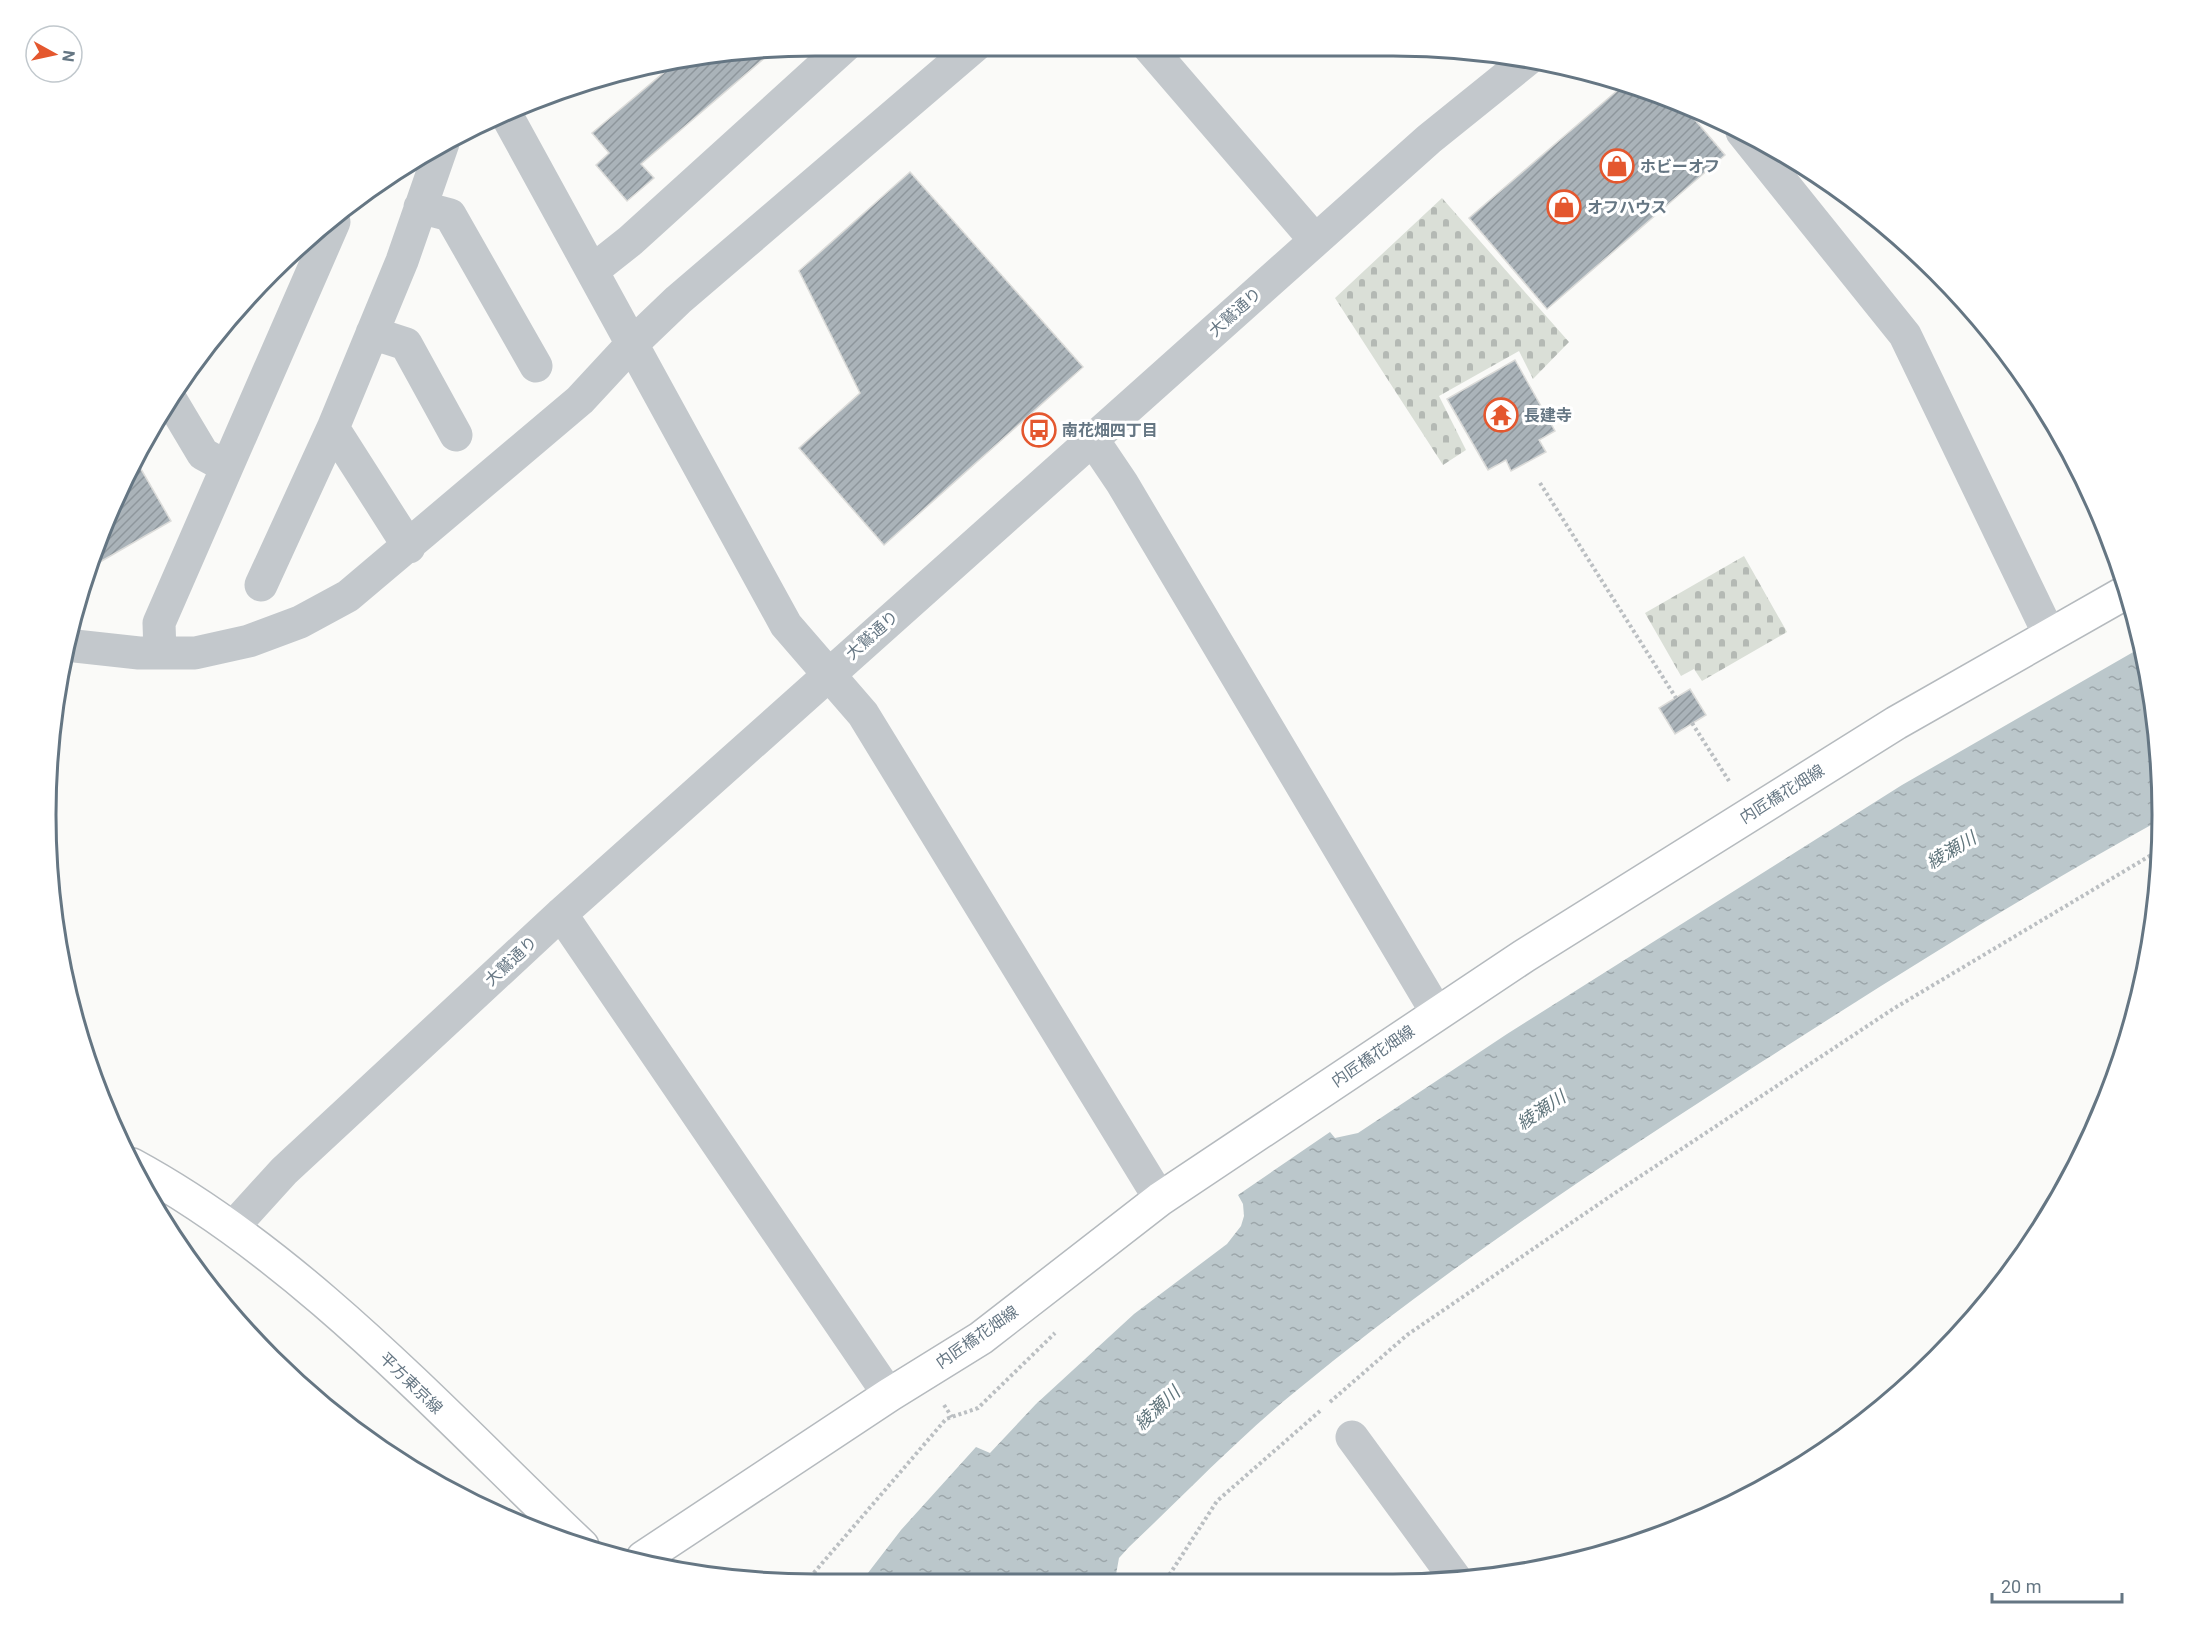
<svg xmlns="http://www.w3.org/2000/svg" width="2208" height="1629" font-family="Roboto,'Noto Sans JP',sans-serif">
<defs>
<pattern id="cemetery-stones" width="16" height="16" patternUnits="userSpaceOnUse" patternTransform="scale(1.5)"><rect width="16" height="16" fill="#dadfd7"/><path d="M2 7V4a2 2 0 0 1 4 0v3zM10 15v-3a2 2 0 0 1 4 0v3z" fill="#b4b9b4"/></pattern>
<pattern id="water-ripples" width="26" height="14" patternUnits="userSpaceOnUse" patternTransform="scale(1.5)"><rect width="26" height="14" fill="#bbc7cb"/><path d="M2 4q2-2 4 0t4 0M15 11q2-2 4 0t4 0" fill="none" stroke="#9ca6aa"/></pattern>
<pattern id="building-hatch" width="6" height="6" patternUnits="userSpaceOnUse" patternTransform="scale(1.5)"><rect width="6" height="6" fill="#aab3b9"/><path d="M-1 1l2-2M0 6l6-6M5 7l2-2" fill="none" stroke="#8e969c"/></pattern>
</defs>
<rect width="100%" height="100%" fill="#fafaf8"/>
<path fill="url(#cemetery-stones)" d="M1442,198L1569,342L1533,379L1519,351L1439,396L1466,450L1443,465L1335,298Z
M1744,556L1787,632L1702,681L1694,669L1681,676L1645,613Z"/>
<path fill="url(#water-ripples)" d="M2142,647L2161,765L2160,820C2024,895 1893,978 1763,1061C1603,1164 1443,1270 1296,1391C1237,1439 1184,1495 1129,1547L1119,1558L1115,1580L861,1582L901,1530L976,1447L990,1453L1036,1404L1134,1314L1227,1244L1241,1226L1244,1216L1243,1204L1238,1195L1330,1132L1335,1138L1358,1133L1507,1034L1902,785Z"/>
<path fill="url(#building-hatch)" stroke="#dcdcda" stroke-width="1.5" d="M774,50L641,164L654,178L627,201L596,165L609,153L592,133L674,64Z
M1626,83L1678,100L1725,155L1547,309L1469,218Z
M910,172L1083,367L884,545L799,448L860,393L799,271Z
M1515,360L1555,431L1539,440L1546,452L1511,471L1506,460L1488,470L1447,399Z
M134,457L171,521L93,566L125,474Z
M1690,689L1706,715L1675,734L1659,708Z"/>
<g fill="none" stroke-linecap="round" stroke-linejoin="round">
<defs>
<path id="major" d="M132,1165C302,1257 443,1414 582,1546
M643,1558L889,1395L981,1338L1160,1199L1524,956L1896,723L2128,591"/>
</defs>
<use href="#major" stroke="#b5babe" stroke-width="36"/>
<path stroke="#bbbfc2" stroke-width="4" stroke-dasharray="3 3" stroke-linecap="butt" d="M1540,483L1676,698
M1692,723L1729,781
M1330,1402L1407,1335L1615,1193L1893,1009L2158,851
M944,1405L952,1417
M1166,1580L1217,1501L1320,1411
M806,1582L946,1419L978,1408L1055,1333"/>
<path stroke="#c3c8cc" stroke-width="33" d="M1148,46L1315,240
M507,116L786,625L863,714L1160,1199
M1742,132L1905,335L2049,634
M420,207L450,215L536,366
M592,271L630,241L846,45
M372,333L406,344L456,435
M333,428L402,261L443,143
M1093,440L1122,483L1437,1013
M227,467L334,222
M261,585L333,428L409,547
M66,645L139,653H195L249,641L300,622L348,596L580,400L631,345L678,300L976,45
M160,653L159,623L227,467L203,454L169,397
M561,914L889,1395
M233,1227L284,1171L561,914L1429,139L1527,60
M1352,1437L1455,1578"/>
<use href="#major" stroke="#fff" stroke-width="33"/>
</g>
<defs>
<symbol id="shop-ring" viewBox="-11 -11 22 22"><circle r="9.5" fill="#fff" stroke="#e4572e" stroke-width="1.5"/><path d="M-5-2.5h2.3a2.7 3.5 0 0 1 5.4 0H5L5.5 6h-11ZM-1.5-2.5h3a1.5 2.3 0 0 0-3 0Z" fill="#e4572e"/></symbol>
<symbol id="temple-ring" viewBox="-11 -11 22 22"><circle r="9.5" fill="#fff" stroke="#e4572e" stroke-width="1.5"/><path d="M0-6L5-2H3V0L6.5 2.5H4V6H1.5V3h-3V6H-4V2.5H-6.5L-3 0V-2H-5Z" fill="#e4572e"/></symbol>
<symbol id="bus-ring" viewBox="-11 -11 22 22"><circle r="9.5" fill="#fff" stroke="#e4572e" stroke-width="1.5"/><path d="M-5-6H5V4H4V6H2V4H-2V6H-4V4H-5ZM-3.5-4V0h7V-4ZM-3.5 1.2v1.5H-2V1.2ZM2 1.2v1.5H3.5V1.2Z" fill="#e4572e"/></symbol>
</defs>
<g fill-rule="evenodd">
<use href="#shop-ring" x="1598" y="147" width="38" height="38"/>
<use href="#shop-ring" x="1545" y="188" width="38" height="38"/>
<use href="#temple-ring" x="1482" y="396" width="38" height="38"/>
<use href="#bus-ring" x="1020" y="411" width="38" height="38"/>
</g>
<g text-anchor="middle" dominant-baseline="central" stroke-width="6" stroke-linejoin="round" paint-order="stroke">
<g font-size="16" font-weight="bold" fill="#657683" stroke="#fff" text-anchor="start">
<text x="1640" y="166">ホビーオフ</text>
<text x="1587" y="207">オフハウス</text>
<text x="1524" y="415">長建寺</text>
<text x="1062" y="430">南花畑四丁目</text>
</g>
<g font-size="16" fill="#657683" stroke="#fff">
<text transform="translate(1235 312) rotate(-42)">大鷲通り</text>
<text transform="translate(872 635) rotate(-42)">大鷲通り</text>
<text transform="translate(1782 794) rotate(-32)">内匠橋花畑線</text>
<text transform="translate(511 961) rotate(-43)">大鷲通り</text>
<text transform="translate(1373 1056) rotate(-34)">内匠橋花畑線</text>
<text transform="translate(977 1337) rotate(-35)">内匠橋花畑線</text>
<text transform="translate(411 1383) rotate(44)">平方東京線</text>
</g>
<g font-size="18" font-style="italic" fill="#60757c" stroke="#fff">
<text transform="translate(1951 850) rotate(-31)">綾瀬川</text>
<text transform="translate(1541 1110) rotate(-34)">綾瀬川</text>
<text transform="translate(1157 1408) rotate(-43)">綾瀬川</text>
</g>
</g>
<path d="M0 0H2208V1629H0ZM815 56H1393A759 759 0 0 1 2152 815V815A759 759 0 0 1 1393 1574H815A759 759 0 0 1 56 815V815A759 759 0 0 1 815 56Z" fill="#fff" fill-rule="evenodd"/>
<path fill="none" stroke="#657683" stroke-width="3" d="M815 56H1393A759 759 0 0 1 2152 815V815A759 759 0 0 1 1393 1574H815A759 759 0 0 1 56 815V815A759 759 0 0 1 815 56Z"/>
<g transform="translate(54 54) rotate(98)"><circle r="28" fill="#ffffff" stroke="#c1c8cd" stroke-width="1.5"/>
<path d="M0-4.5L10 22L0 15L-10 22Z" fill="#e4572e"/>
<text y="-9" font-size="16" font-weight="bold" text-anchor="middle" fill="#657683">N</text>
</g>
<path d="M1992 1593v9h130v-9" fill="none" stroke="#657683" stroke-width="3"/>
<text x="2001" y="1593" font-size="18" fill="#657683" stroke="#ffffff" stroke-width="4.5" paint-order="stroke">20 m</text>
</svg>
